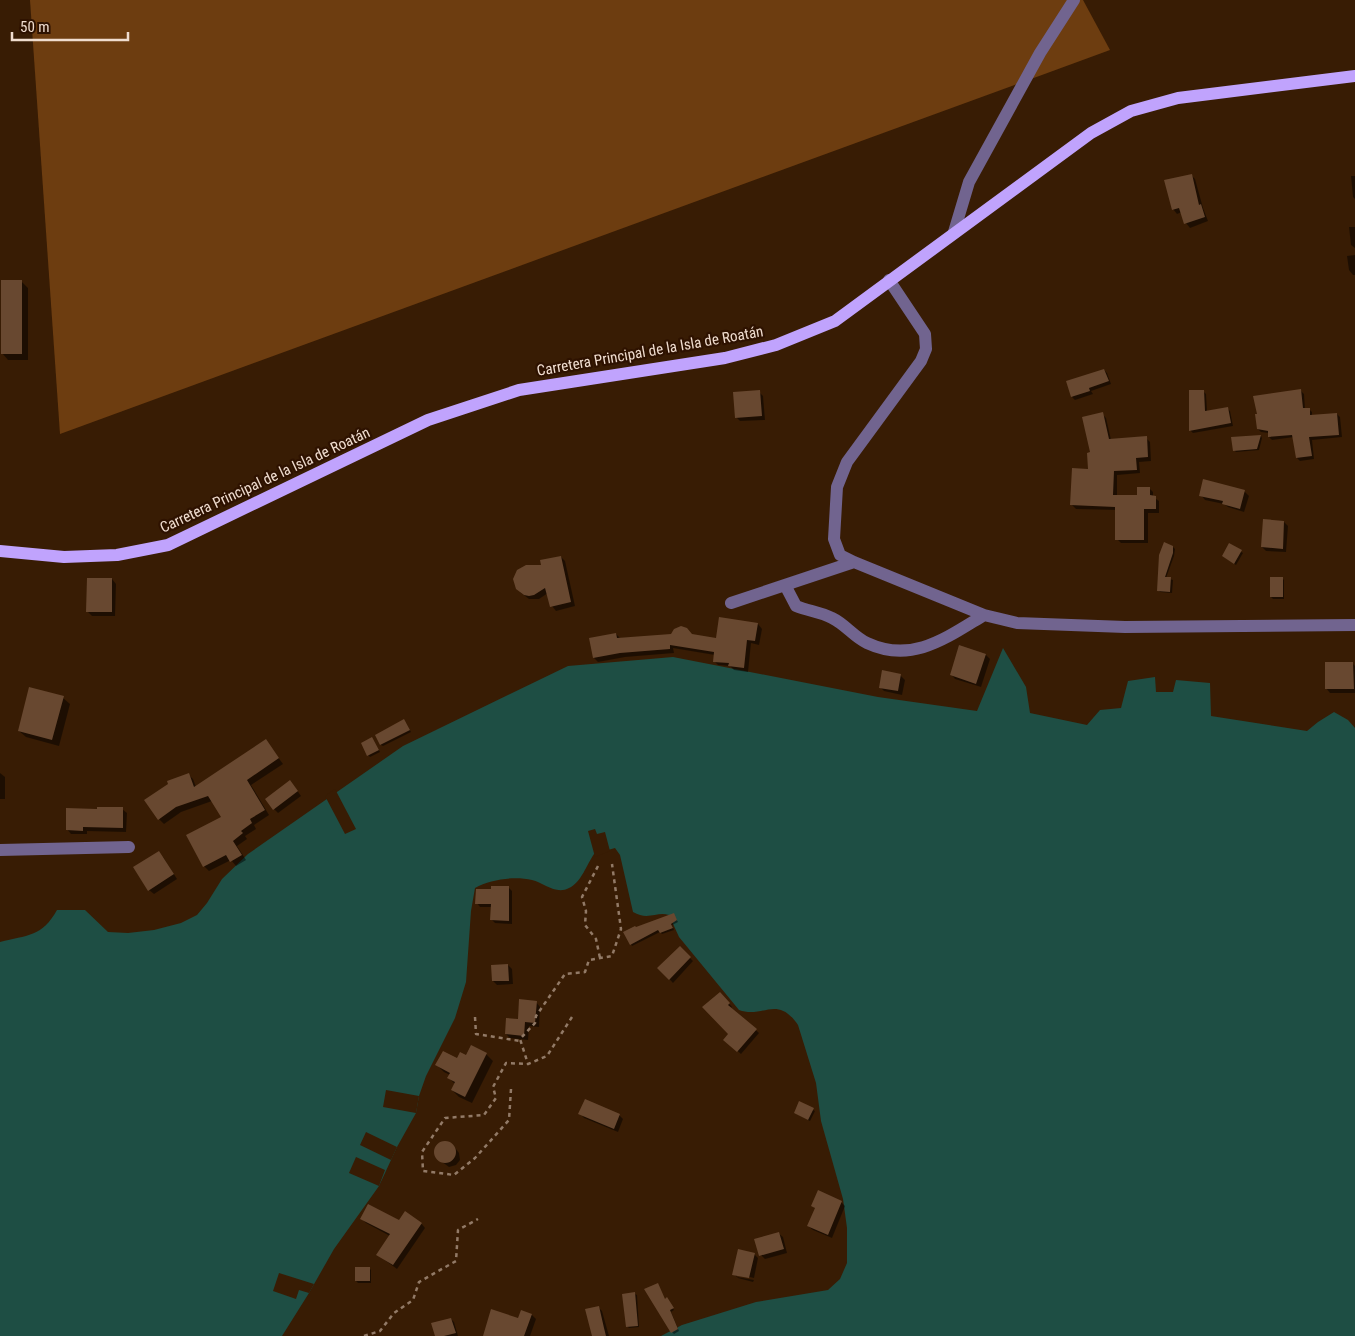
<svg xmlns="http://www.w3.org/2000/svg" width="1355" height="1336" font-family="'Roboto Condensed',sans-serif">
<rect width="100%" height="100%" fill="#381c04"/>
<path fill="#6d3d10" d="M30,0H1083L1110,50L60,434Z"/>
<path fill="#1e4e44" d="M1003,648L1026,687L1030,713L1087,725L1100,710L1121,708L1128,681L1155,677L1156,692H1173L1176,680L1210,683L1211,716L1307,731L1318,722L1334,712L1348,720L1355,728V1336H661L682,1325L756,1302L828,1290L840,1279L847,1263V1228L843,1199L821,1121L816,1083L798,1025C777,994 763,1019 739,1010L679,937L669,915C657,911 648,921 633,912L620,855L615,848L594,854C587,864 581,883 569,888C556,895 544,883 532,880C515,876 491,879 475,888L471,911L466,982L455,1018L426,1076L419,1096L416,1113L397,1147L379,1186L334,1249L309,1293L282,1336H0V942C27,935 42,937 57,910H85L108,932L128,933L154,930L181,923L197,915L207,903L222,879L248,854L403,746L568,666L673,657L878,697L977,711Z"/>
<path fill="#381c04" d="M335,789L356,829L345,834L325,796Z
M595,829L597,834L605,832L610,851L595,857L588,831Z
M386,1090L419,1096L416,1113L383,1107Z
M366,1132L397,1147L391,1160L360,1145Z
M356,1157L385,1170L379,1186L349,1173Z
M279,1273L314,1284L309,1293L299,1290L296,1299L273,1291Z"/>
<path fill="#0007" d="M1191,175L1195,179L1203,208L1208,221L1190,228L1186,223L1182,212L1177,214L1173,209Z
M1351,176H1355V199L1353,197Z
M1349,227H1355V248L1351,245Z
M1355,255V275H1353L1349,270L1347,256Z
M21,281L28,288V360H8L2,353Z
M1104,370L1107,373L1111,384L1091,391L1093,394L1075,400L1072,397Z
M1203,391L1206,394L1207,411L1227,408L1230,411L1233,426L1193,433L1190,430Z
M1301,391L1304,394L1305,409H1309L1312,412V416L1337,414L1340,417L1342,437L1312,440L1314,459L1300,461L1297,458L1294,437L1272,440L1269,437V433L1261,432L1258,429Z
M759,392L763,396L765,420L740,421L736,417Z
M1102,414L1106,418L1111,440L1146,438L1150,442L1151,461L1139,462L1140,473L1117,475V496H1138L1149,488L1153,492V497L1159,501V513H1148V543H1121L1117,539V510L1076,509L1072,505L1089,471L1092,454Z
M1261,436L1262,438L1259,450L1236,452L1234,450L1233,438Z
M1204,481L1245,492L1249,496L1244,512L1228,507L1224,504L1205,500L1201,495Z
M1284,522L1288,526L1286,552L1266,551L1262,547Z
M1230,545L1243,553L1236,565L1223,556Z
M1173,547L1175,549L1174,556L1166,578L1173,580L1172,593L1160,592L1158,590Z
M561,557L565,561L575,606L556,611L552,606L548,593L539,599H529L520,592Z
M1282,578L1284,580V599H1273L1271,597Z
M112,579L116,584L115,616H92L88,612Z
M758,624L762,629L759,645L751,643L748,672L734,670L730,666L718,665L714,661L715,655L673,648L674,653L625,657L598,662L594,658L616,634L620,638L692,635L717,639Z
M960,647L986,655L990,659L981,687L955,679L951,674Z
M1353,664L1355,666V693H1330L1326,688Z
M900,675L905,680L902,695L884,691L880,687Z
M63,698L70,704L59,746L26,737L19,731Z
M406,723L411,732L383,746L381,745L377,735Z
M266,741L283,764L251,785L269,815L254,825L256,829L245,836L247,839L237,846L246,860L236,866L231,860L209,871L204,866L188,835L223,817L212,801L181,812L164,824L159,819L188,774L193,779L196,787Z
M374,741L380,752L370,757L368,755Z
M0,773L5,777V799H0Z
M294,786L301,796L278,813L274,809Z
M122,809L127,813L126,832L87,831V834H71L67,829L99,810Z
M163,857L177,879L154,894L149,890Z
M508,887L512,891V924L495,923L491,919L492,907H480L477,903L492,890Z
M675,917L678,922L672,925L674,930L662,934L660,932L632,946L631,944L636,928Z
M680,948L693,961L673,983L659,968Z
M508,965L512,969L513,984L497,985L493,981Z
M720,994L732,1007L731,1008L759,1033L741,1054L725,1040L730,1034Z
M536,1002L540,1007L539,1027L529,1026L528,1040L510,1038L506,1034Z
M486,1054L493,1061L472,1103L459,1097L452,1090L455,1084L449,1078L450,1075L444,1072L437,1065L466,1057Z
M800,1103L815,1111L810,1121L797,1114Z
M580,1113L619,1115L623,1119L618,1132L584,1118Z
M444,1142L453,1145L459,1153L460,1160L456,1165L449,1167L438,1159L435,1153L438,1145Z
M841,1202L845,1206L832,1238L813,1230L808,1226L816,1209L813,1206Z
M362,1219L421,1223L425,1228L397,1269L378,1255L390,1236L366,1223Z
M778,1233L783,1237L787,1253L765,1259L761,1255Z
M754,1254L758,1258L754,1278L737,1274V1277L754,1280L753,1282L738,1278L734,1274Z
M369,1268L371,1270V1283H358L356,1281Z
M635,1294L637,1295L639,1327L629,1328L627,1326Z
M669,1301L674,1310L671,1312L679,1331L674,1334L672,1332Z
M598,1307L602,1311L609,1336H593Z
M522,1311L532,1315L536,1319L530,1336H484L519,1319Z
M451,1319L454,1322L458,1336H436Z"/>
<path fill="#684830" d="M1192,174L1199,205L1201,204L1205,217L1184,224L1179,208L1172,210L1164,180Z
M1,280H22V354H1Z
M1104,369L1109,381L1089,388L1090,391L1071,397L1066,381Z
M1301,389L1303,408H1310V415L1337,413L1339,435L1309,437L1312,456L1296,458L1292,435L1268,437V431L1257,429L1255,414H1257L1253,396Z
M760,390L762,416L735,418L733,392Z
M1189,390H1204L1205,411L1228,407L1231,423L1189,431Z
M1103,412L1109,439L1147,436L1148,457L1136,458L1137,470L1114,471L1113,495H1137V487H1150V495L1156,496V509H1144V540H1115V507L1070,505L1072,468L1088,469L1087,453L1090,452L1082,417Z
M1261,435L1257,449L1233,451L1231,437Z
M1203,479L1245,490L1240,509L1222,504L1223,501L1199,496Z
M1263,519L1284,521L1283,549L1261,547Z
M1164,542L1173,546V553L1165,577H1171L1170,592L1157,591L1159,555Z
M1229,543L1242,550L1234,564L1222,556Z
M561,556L571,602L550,607L545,588L534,595L529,596L524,595L516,589L513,579L517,570L526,565H541L540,560Z
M1270,577H1283V597H1270Z
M87,578H112V612H86Z
M719,617L758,623L755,641L747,640L744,668L728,666L729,663L713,662L714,652L670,645V649L620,653L593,658L589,638L616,633L617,638L671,634L674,629L681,626L687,628L692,634L716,638Z
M959,645L986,654L976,684L950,675Z
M1325,662H1353L1354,689H1325Z
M882,670L901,674L898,691L879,688Z
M29,687L64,696L52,740L18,731Z
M404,719L410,730L380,745L375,735Z
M372,737L379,750L367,756L361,743Z
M266,739L279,758L247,780L265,810L250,819L252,823L241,831L243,833L233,841L242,855L230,862L226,855L203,867L186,835L221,817L208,796L176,807L158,820L144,800L168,784L167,781L189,773L194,787Z
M290,780L298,791L273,810L265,799Z
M97,807H123V828L83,827V831L66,830V808L97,809Z
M159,851L174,874L148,891L133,867Z
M491,886H509V921L490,920L491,904H475L476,889H491Z
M674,913L677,920L671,924L673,928L660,933L658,930L630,945L623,932L635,926L636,927Z
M680,946L691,957L669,980L657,968Z
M508,964L509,981H492L491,965Z
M720,992L730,1003L728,1005L757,1029L737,1052L723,1040L728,1034L702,1007Z
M519,999L537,1001L535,1023L525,1022L524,1036L505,1034L506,1018L518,1019Z
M471,1045L487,1053L465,1097L451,1090L455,1082L447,1078L450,1073L435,1065L443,1051L457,1058L460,1052L466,1055Z
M585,1099L620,1114L614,1129L578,1114Z
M799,1101L814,1108L808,1120L794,1113Z
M434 1152a11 11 0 1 1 22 0a11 11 0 1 1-22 0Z
M818,1190L842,1201L828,1235L807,1226L815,1208L811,1206Z
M368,1204L399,1220L405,1211L422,1223L393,1265L376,1255L390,1234L360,1219Z
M779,1232L784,1249L759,1256L754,1239Z
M738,1249L755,1253L749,1278L732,1275Z
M355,1267H370V1281H355Z
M658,1283L665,1299L667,1297L674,1308L670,1310L678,1329L671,1333L644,1289Z
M635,1292L638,1326L626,1327L622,1294Z
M599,1306L604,1328L606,1336H592L585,1309Z
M491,1309L518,1318L521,1310L532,1314L524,1336H483Z
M451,1318L456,1333L444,1336H435L431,1323Z"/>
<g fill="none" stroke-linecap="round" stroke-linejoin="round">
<path stroke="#927a67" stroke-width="2.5" stroke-dasharray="4 4" stroke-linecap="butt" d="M598,866L582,897L586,911L585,925L596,939L600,958
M475,1017L476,1034L520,1041
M572,1017L547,1056L528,1064L520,1039L535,1023L536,1016L565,974L585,972L589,960L612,956L621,929L612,864
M511,1089L509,1120L475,1158L454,1175L423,1171L422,1152L445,1118L484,1115L496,1098L493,1087L506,1063L528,1064
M364,1336L380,1331L394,1313L413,1300L419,1282L456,1261L458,1230L478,1219"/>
<path stroke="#71648f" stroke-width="12" d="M954,232L969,182L1040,53L1074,0
M889,280L925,334L926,349L921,361L847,462L837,487L834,539L840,555L854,562L984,615L1017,623L1125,627L1355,625
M785,585L796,606C808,611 821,612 832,618C845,624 854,637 867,643C912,664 946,638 984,615
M731,603L854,562
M0,850L129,847"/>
<path stroke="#c0a3fd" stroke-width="12" d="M0,551L64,557L117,555L168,545L428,420L519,390L725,358L776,345L835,321L1091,133L1131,111L1178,98L1355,76"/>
</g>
<g text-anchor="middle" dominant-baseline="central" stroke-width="4.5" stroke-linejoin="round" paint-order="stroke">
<g font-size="15" fill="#f0ddcf" stroke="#2e1200">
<text transform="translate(650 351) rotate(-10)">Carretera Principal de la Isla de Roatán</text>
<text transform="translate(265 480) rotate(-25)">Carretera Principal de la Isla de Roatán</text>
</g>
</g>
<path d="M12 32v8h116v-8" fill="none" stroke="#f0ddcf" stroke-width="2.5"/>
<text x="20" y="32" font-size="15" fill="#f0ddcf" stroke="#2e1200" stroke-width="4" paint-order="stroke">50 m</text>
</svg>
